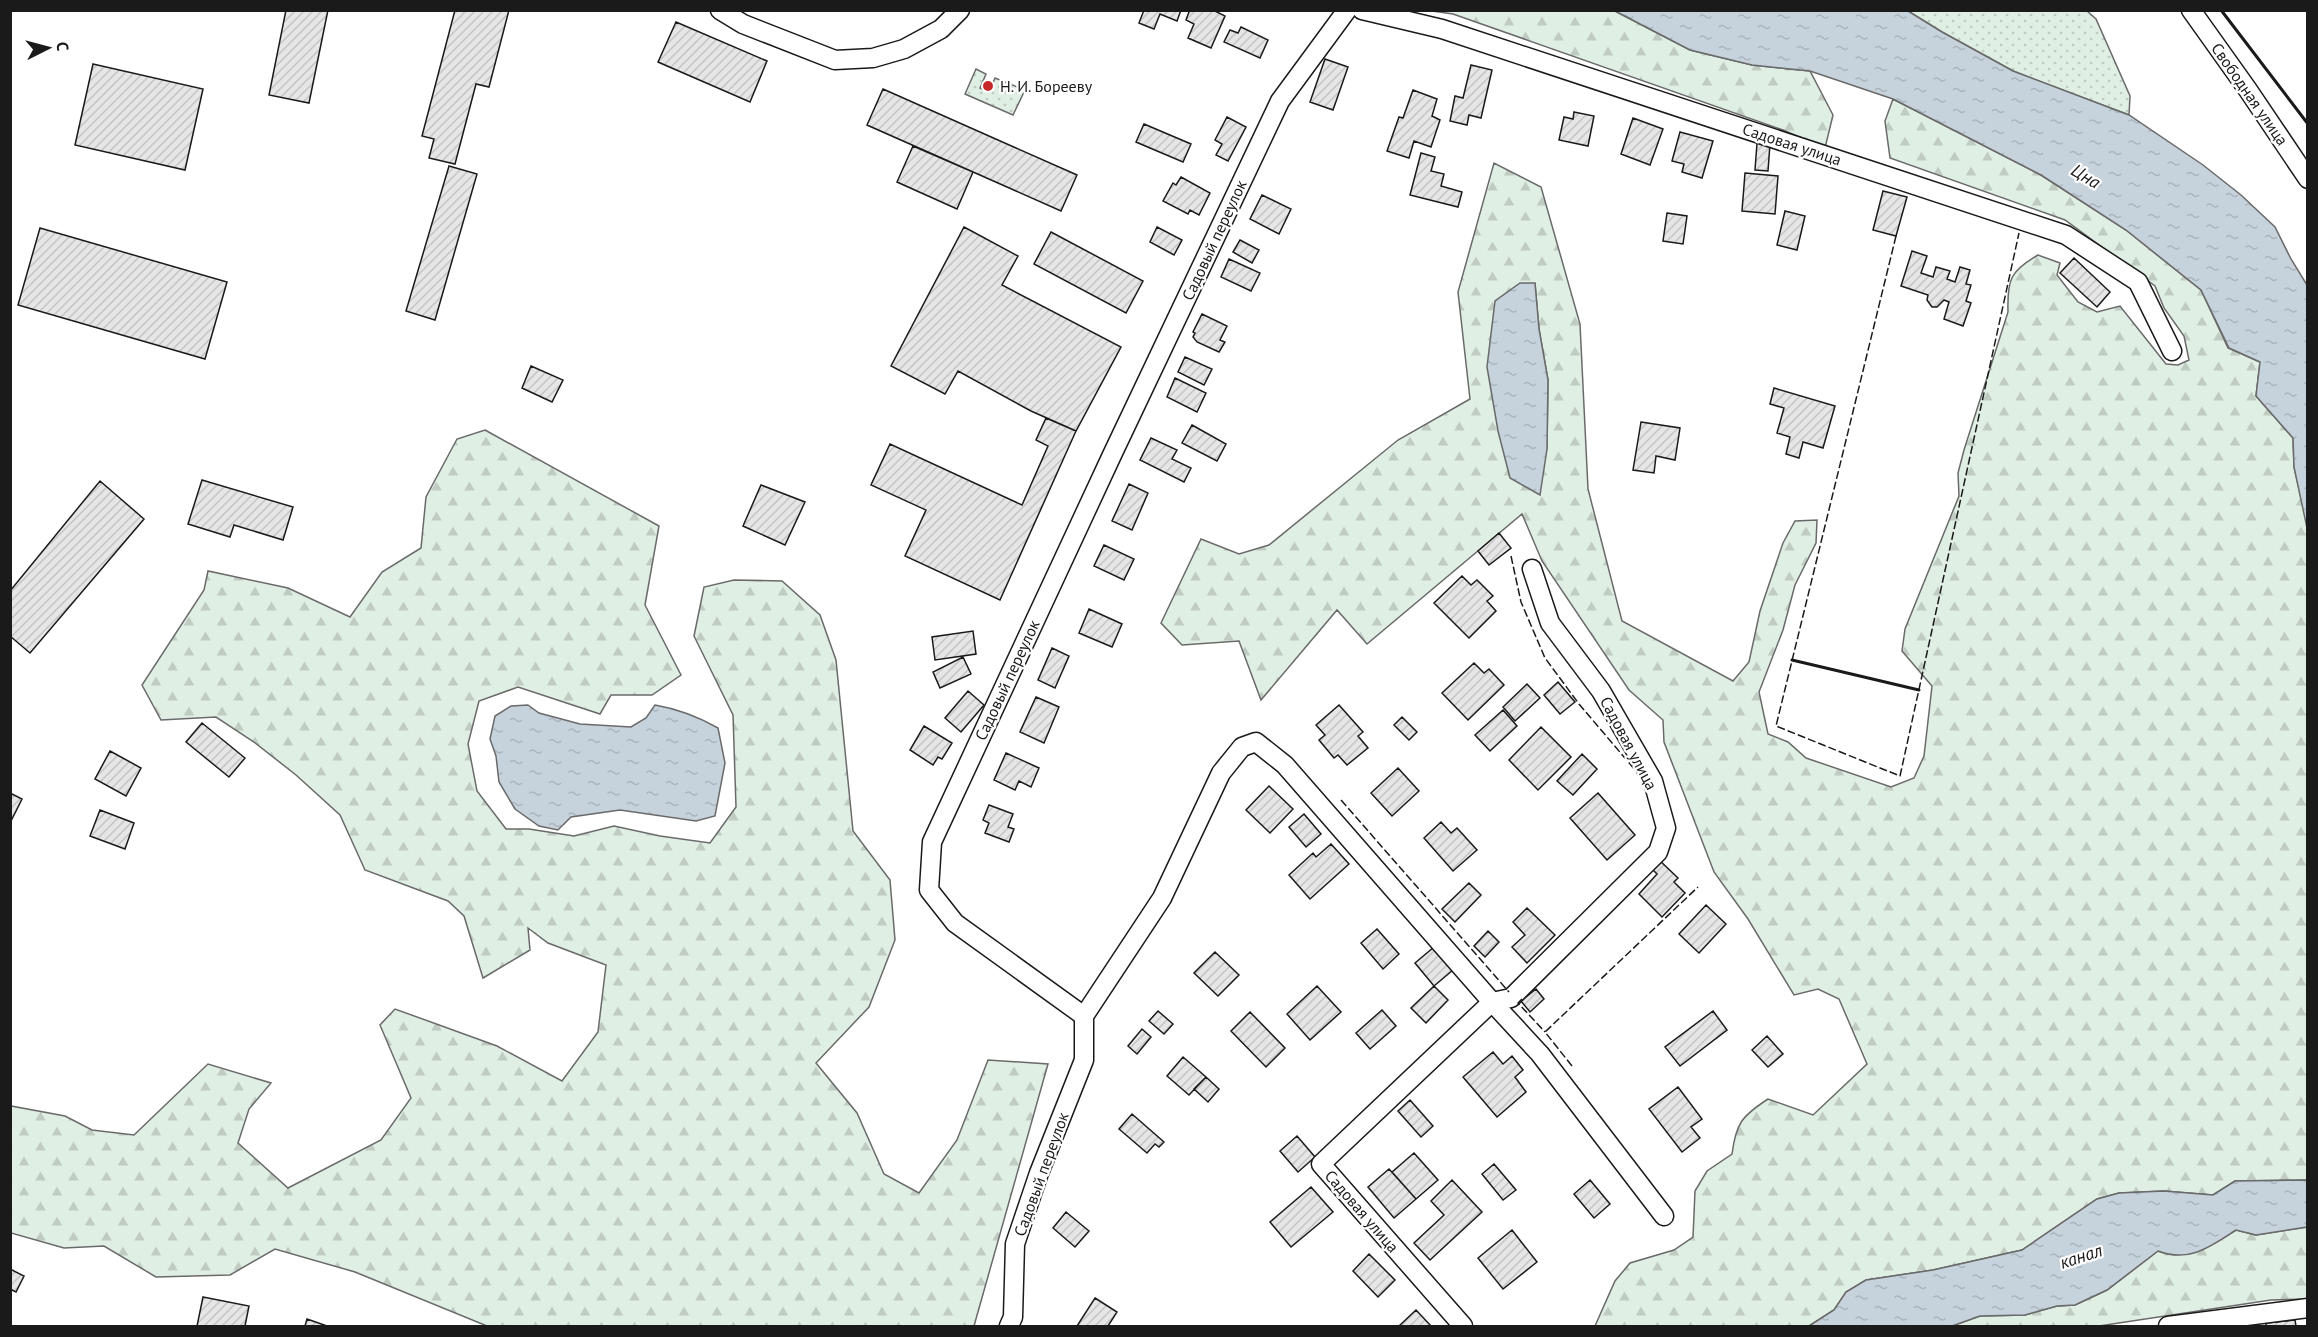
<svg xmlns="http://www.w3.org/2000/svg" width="2318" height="1337" font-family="'PT Sans',sans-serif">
<defs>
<pattern id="grass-dots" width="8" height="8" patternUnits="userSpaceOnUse" patternTransform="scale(1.5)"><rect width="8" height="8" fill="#e0efe3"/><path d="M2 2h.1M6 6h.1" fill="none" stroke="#c0ccc2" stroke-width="1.8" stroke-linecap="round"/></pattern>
<pattern id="forest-firs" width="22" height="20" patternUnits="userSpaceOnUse" patternTransform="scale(1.5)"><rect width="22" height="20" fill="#e0efe3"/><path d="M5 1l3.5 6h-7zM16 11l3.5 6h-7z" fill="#c0ccc2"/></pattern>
<pattern id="water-ripples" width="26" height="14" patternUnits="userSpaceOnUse" patternTransform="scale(1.5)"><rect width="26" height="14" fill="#c6d2dc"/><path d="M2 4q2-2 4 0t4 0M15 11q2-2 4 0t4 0" fill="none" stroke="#aab4bc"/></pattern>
<pattern id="building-hatch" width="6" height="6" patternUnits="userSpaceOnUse" patternTransform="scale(1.5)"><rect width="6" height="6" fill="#e6e6e6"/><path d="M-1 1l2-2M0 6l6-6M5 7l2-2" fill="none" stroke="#c5c5c5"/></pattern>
</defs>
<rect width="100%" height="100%" fill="#fff"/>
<path fill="url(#grass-dots)" stroke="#6a6a6a" stroke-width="1.5" d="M1908,11H2087L2096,19L2130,96L2129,115L2013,71L1942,32Z
M976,69L986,74L980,88L989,92L995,78L1025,90L1013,115L965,94Z"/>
<path fill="url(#forest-firs)" stroke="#6a6a6a" stroke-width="1.5" fill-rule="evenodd" d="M1432,11H1615L1690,50L1752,65L1810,71L1833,115L1825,148L1783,130L1453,14Z
M1893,99L2041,175L2126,230L2201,290L2228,348L2260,362L2256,396L2293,438L2294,467L2308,528L2307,1180L2235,1181L2213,1195L2164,1191L2119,1193L2097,1199L2022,1250L1933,1270L1866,1280L1846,1292L1834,1310L1809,1326H1595L1615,1281L1630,1263L1674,1250L1693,1237L1695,1191L1707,1171L1732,1154C1736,1123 1742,1116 1768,1099L1813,1115L1867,1064L1839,999L1818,989L1794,995L1748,919L1714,872L1664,742L1663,720L1629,690L1542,561L1522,514L1367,644L1337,610L1261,700L1239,641L1182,645L1161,623L1201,539L1239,554L1269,545L1398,440L1470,399L1458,292L1494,163L1541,187L1580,324L1588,489L1622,621L1733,681L1749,662L1760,611L1783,543L1795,521L1817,520L1816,543L1795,585L1783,630L1759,692L1768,734L1788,742L1806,758L1891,787L1914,778L1924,756L1932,686L1902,651L1905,629L1959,496L1958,473L1964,450L2008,312C2007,280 2010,271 2038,255L2060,263L2057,275L2078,302L2097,312L2120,306L2166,364L2178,365L2189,360L2184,336L2164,308L2155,286L2065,220L1890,158L1885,121ZM1535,283L1539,329L1548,380L1547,449Z
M485,430L659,526L645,605L681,675L652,695H611L600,714L518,687L479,701L468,744L477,791L506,829H529L574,836L614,826L660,836L710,843L736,807L733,715L694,636L704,587L734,580L782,581L820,615L836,660L853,831L890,880L895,940L869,1007L816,1063L857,1113L884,1174L919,1193L957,1140L988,1060L1048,1064L974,1326H487L355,1272L275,1249L230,1275L156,1277L104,1246L64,1248L11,1233V1106L65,1116L92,1130L134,1135L208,1064L271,1083L249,1109L238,1143L288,1188L381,1140L411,1098L380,1025L395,1009L497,1046L562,1081L598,1032L606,965L548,943L528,928L530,950L483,978L464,916L448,901L365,870L340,815L296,775L254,742L216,717L161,720L142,685L204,590L208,571L288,588L350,617L382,572L421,548L426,497L457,439Z
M2307,1227V1299L2271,1300L2099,1326H1952L1980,1316L2025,1315L2057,1306L2075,1305L2107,1290L2158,1251C2185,1262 2213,1245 2236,1230L2256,1235Z"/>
<path fill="url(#water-ripples)" stroke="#6a6a6a" stroke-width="1.5" d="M1615,11H1908L1942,32L2013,71L2129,115L2203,165L2241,195L2275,227L2291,259L2307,285V528L2294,467L2293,438L2256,396L2260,362L2229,348L2201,290L2126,230L2041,175L1893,99L1810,71L1752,65L1690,50Z
M1520,283H1535L1539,329L1548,380L1547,449L1540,495L1510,478L1498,431L1487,367L1495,301Z
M528,705L539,713L580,724L631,727L646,718L655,705C678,709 697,716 718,728L725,763L715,816L696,821L620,810L571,817L558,830L539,826L515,809L499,782L496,756L490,739L495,716L511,706Z
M2307,1180V1227L2256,1235L2236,1230C2210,1247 2189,1263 2158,1251L2107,1290L2075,1305L2057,1306L2025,1315L1980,1316L1952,1326H1809L1834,1310L1846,1292L1866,1280L1933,1270L2022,1250L2097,1199L2119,1193L2164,1191L2213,1195L2235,1181Z"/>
<path fill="url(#building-hatch)" stroke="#1a1a1a" stroke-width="1.5" d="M286,10H328L309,103L269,95Z
M455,10H509L489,87L476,84L455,164L429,158L434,139L422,136Z
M1144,10H1181L1177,21L1160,14L1154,29L1139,23Z
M1192,10H1213L1225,16L1211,48L1188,38L1194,24L1186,20L1189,12Z
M676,22L767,61L750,102L658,62Z
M1241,27L1268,40L1260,58L1224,42L1230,30L1238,33Z
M1325,59L1348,67L1333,110L1310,102Z
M93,64L203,89L185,170L75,145Z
M1471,65L1492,70L1481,118L1469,115L1467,125L1450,121L1455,96L1463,98Z
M883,89L1077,175L1061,211L867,125Z
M1413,90L1437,99L1432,116L1440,120L1431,147L1414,141L1409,158L1387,151L1399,117L1403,118Z
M1574,112L1594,116L1588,146L1559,140L1564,117L1573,119Z
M1227,117L1246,127L1228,161L1216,155L1222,144L1215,140Z
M1633,118L1663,129L1650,165L1621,154Z
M1144,124L1191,144L1183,162L1136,142Z
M1680,132L1713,141L1702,178L1682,172L1684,164L1672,161Z
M1757,143L1770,144L1768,171L1755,170Z
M913,146L973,172L957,209L897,182Z
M1421,153L1435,157L1431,171L1444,174L1441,186L1462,192L1458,207L1410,195Z
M449,166L477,174L435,320L406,311Z
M1745,173L1778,176L1775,214L1742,211Z
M1181,177L1210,193L1199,215L1190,210L1188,214L1163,201L1173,183L1176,185Z
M1883,191L1907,197L1896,236L1873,230Z
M1262,195L1291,209L1279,234L1250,219Z
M1785,211L1805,216L1797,250L1777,245Z
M1667,213L1687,216L1683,244L1663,241Z
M964,227L1018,256L1002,285L1121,347L1076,431L1031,411L958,371L945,394L891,366Z
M1157,227L1182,240L1174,255L1150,242Z
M40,228L227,282L205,359L18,305Z
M1051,232L1143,281L1126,313L1034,264Z
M1240,240L1259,250L1252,263L1233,252Z
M1912,251L1927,256L1921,273L1933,277L1936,267L1950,271L1947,279L1955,282L1960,267L1970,270L1966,284L1971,285L1966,301L1971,303L1963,326L1944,319L1949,302L1944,300L1937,307H1932L1927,300L1928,295L1901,286Z
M2074,258L2110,292L2097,307L2060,273Z
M1229,259L1260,273L1251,291L1221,277Z
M1202,314L1227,326L1220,340L1225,342L1219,352L1197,342L1193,337L1195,333L1193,332Z
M1185,357L1212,369L1204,385L1178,372Z
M531,366L563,380L552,402L522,388Z
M1175,378L1206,393L1197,412L1167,397Z
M1774,388L1835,406L1823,448L1803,442L1799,458L1786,454L1790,437L1777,433L1784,408L1770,404Z
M1046,418L1076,431L1000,600L905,556L926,510L871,485L890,444L1022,505L1048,446L1036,440Z
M1641,422L1680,428L1675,460L1656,456L1654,473L1633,470Z
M1192,425L1226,444L1217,461L1182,443Z
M1151,438L1177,450L1172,459L1191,468L1184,482L1140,460Z
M202,480L293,507L283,540L234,525L230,537L188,524Z
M100,481L144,519L30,653L10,636V591Z
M1129,484L1148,493L1132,530L1112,521Z
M761,485L805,502L785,545L743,526Z
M1499,533L1511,548L1489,565L1478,551Z
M1104,545L1134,559L1124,580L1094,566Z
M1462,576L1471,585L1477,580L1493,596L1487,601L1496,611L1469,638L1434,603Z
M1089,609L1122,624L1112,647L1079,633Z
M973,631L976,654L935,660L932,637Z
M1052,648L1069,656L1055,688L1038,680Z
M963,657L971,674L940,688L933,672Z
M1474,663L1484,673L1489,669L1504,685L1468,720L1442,693Z
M1558,682L1575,702L1560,714L1544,695Z
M1527,684L1540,698L1515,721L1503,707Z
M968,691L984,705L961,732L945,718Z
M1036,697L1059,707L1044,743L1020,732Z
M1339,705L1363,732L1358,736L1368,748L1347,765L1338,755L1334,758L1319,740L1325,735L1316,725Z
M1503,710L1517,726L1490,751L1475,735Z
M1402,717L1417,732L1409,740L1394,725Z
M202,723L245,758L229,777L186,742Z
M924,726L952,743L942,759L938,757L933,765L910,750Z
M1541,727L1571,757L1538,790L1509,760Z
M110,751L141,768L126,796L95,779Z
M1006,753L1039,768L1031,787L1019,781L1015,790L994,780Z
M1582,754L1597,769L1573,795L1557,781Z
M1398,768L1419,791L1392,816L1371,793Z
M1269,786L1293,809L1270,833L1246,810Z
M10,793L22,799L10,823Z
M1598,793L1635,835L1607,860L1570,818Z
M989,805L1013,814L1008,827L1014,829L1009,842L985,833L989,823L983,820Z
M100,810L134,823L125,849L90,836Z
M1304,814L1321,834L1306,847L1289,827Z
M1441,822L1451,833L1457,828L1477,850L1453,871L1424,838Z
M1331,844L1349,864L1310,899L1289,875L1313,853L1316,857Z
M1657,858L1678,878L1674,882L1685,893L1662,917L1639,894L1657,874L1650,867Z
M1469,883L1481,895L1455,922L1442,909Z
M1706,905L1726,924L1699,953L1679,934Z
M1527,908L1555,935L1527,963L1512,947L1525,935L1513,922Z
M1377,929L1399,954L1383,969L1361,943Z
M1488,931L1499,942L1485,957L1474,946Z
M1434,947L1453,970L1434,986L1415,963Z
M1215,952L1239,975L1218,996L1194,973Z
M1317,986L1341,1012L1310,1040L1287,1014Z
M1434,986L1448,1000L1426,1023L1411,1008Z
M1536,989L1544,999L1530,1012L1521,1001Z
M1382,1010L1396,1026L1370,1049L1356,1033Z
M1158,1011L1173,1024L1164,1034L1149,1021Z
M1713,1011L1727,1030L1680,1066L1665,1047Z
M1250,1012L1285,1048L1266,1067L1231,1031Z
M1142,1029L1151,1037L1137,1054L1128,1046Z
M1767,1036L1783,1054L1768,1067L1752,1050Z
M1493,1052L1503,1064L1512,1056L1523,1070L1515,1077L1526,1092L1497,1117L1463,1077Z
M1183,1057L1206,1077L1189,1095L1167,1076Z
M1206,1077L1219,1089L1208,1102L1194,1089Z
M1678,1087L1702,1119L1691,1127L1700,1138L1682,1152L1649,1109Z
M1410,1100L1433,1126L1421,1137L1398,1111Z
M1132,1114L1164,1142L1159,1147L1155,1144L1147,1153L1119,1129Z
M1297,1136L1315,1157L1298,1172L1280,1151Z
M1414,1153L1438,1180L1416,1199L1392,1172Z
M1494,1164L1516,1190L1503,1200L1482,1174Z
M1389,1169L1416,1199L1394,1218L1368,1187Z
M1452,1180L1482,1212L1430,1260L1414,1243L1444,1215L1431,1201Z
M1590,1180L1610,1204L1594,1218L1574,1194Z
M1311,1187L1333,1212L1291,1247L1270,1222Z
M1066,1212L1089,1231L1075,1247L1053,1228Z
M1512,1230L1537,1262L1503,1289L1478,1258Z
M1369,1254L1395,1280L1378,1297L1353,1271Z
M10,1269L24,1276L16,1292L10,1289Z
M203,1297L249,1306L245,1326H197Z
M1095,1298L1117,1312L1108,1326H1077Z
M1416,1310L1431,1326H1399Z
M307,1319L327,1326H305Z
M2295,1320L2296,1326H2266V1323Z"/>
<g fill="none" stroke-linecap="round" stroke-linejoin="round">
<defs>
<path id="street" d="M720,10L743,24L835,60L873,58L904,49L941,29L960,10
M1362,10L1442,29L2066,235L2138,282L2172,351
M2191,10L2248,90L2308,179
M1084,1016L1162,898L1221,773L1242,747L1256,742L1285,765L1492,1002L1540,1054L1664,1216
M1009,1326L1013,1317L1015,1244L1039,1173L1084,1060V1016L955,923L929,890L932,842L1112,455L1280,101L1347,10
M1463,1326L1321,1164L1492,1002L1511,998L1518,991L1658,852L1666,828L1653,781L1601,691L1550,623L1532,569
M2168,1326L2308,1308"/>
</defs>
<use href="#street" stroke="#1a1a1a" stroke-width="21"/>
<use href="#street" stroke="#fff" stroke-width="18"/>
<path stroke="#1a1a1a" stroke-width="1.5" stroke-dasharray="8 3" stroke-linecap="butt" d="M1896,236L1776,726L1900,776L2019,233
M1511,556L1521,602L1545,658L1579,704L1641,777
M1341,800L1509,992
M1522,999L1518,1003L1545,1032
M1572,1066L1545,1032L1698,887"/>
<path stroke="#1a1a1a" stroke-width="3" d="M2221,10L2308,124
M1792,660L1919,690"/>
</g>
<circle fill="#c62828" stroke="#fff" stroke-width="2" cx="988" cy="86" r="6"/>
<g text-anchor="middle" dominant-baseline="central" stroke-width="4.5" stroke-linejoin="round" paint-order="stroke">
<g font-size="16" fill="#1a1a1a" stroke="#fff" text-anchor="start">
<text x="1000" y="86">Н. И. Борееву</text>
</g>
<g font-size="16" fill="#1a1a1a" stroke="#fff">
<text transform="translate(2250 94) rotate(55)">Свободная улица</text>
<text transform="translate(1792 144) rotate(18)">Садовая улица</text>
<text transform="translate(1214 240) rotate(-65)">Садовый переулок</text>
<text transform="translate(1007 680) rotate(-65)">Садовый переулок</text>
<text transform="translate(1629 743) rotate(62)">Садовая улица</text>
<text transform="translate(1041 1174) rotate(-70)">Садовый переулок</text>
<text transform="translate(1362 1211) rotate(49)">Садовая улица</text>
</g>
<g font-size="18" font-style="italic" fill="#1a1a1a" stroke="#fff">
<text transform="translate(2086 176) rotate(31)">Цна</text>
<text transform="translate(2081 1256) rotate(-18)">канал</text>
</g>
</g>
<rect width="2318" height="1337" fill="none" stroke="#1a1a1a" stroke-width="24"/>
<g transform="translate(48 48) rotate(84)" stroke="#ffffff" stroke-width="4.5" paint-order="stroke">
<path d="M0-4.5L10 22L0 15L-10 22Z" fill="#1a1a1a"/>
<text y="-9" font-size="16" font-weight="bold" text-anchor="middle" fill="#1a1a1a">С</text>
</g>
</svg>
